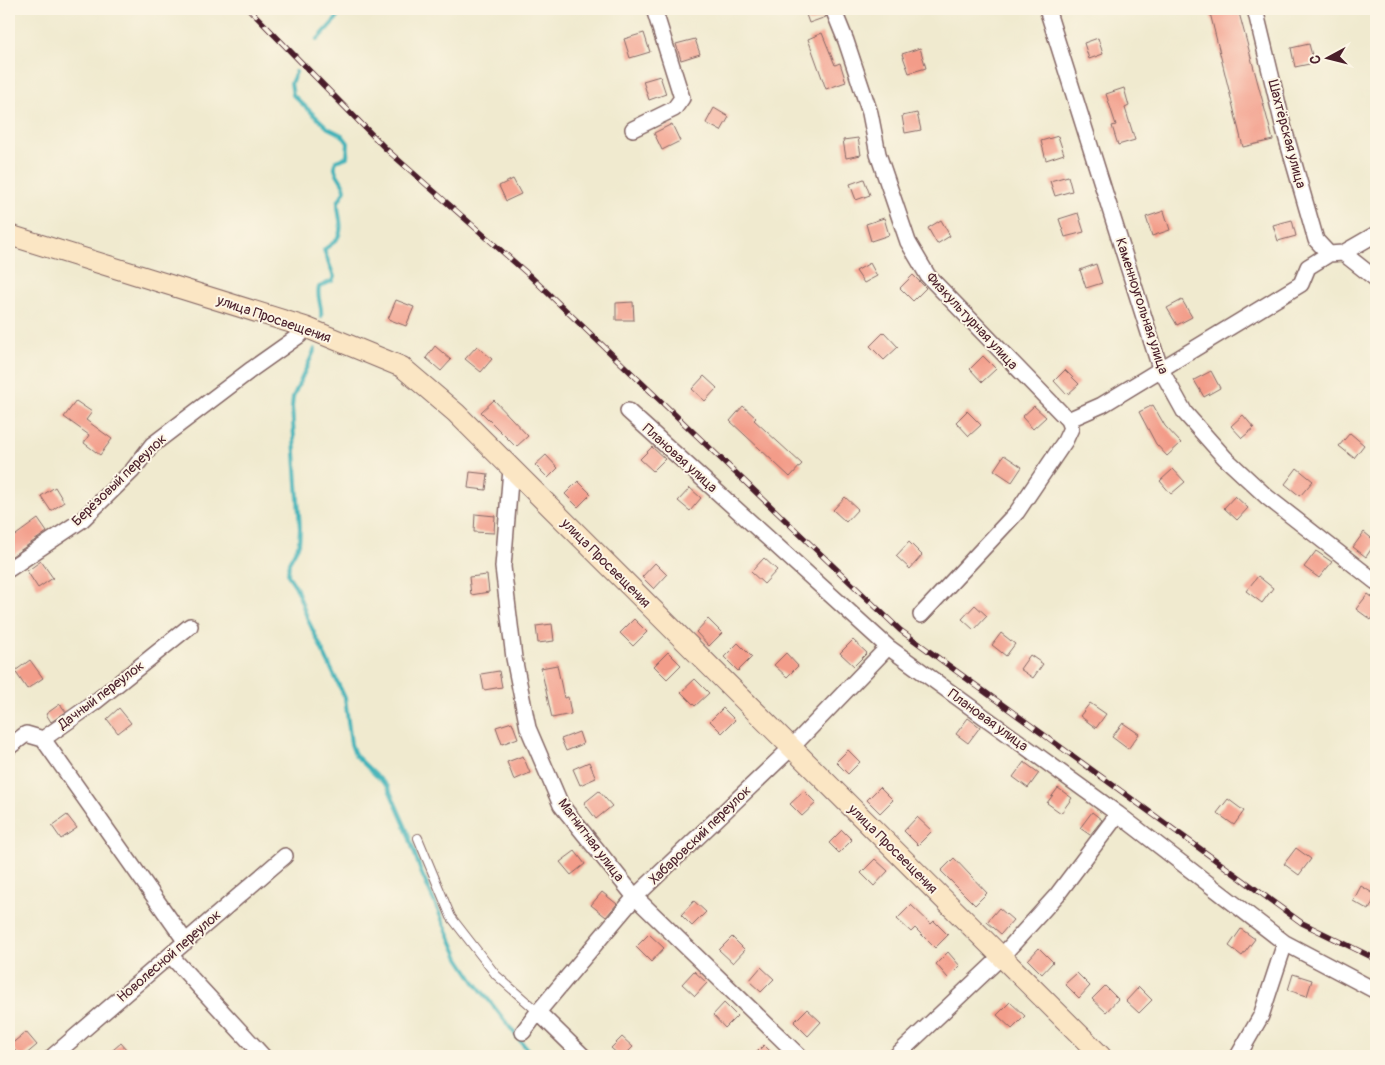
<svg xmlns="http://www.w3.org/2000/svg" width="1385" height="1065" font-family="Pangolin,sans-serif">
<rect width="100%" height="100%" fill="#fcf5e5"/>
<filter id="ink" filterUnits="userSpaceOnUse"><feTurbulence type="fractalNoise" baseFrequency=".02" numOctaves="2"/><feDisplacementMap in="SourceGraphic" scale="10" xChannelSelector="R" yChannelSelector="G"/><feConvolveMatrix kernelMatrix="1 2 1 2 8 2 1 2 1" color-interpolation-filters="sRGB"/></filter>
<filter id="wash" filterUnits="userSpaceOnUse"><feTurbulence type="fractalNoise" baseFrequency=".0096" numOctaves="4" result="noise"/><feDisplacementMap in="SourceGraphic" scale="20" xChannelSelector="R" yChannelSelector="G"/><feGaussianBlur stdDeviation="1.12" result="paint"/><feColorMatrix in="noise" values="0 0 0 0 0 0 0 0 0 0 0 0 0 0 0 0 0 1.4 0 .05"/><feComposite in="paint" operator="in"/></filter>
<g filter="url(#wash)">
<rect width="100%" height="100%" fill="#f0eacf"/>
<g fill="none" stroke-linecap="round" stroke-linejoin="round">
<path stroke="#42b3b9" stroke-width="4" d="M317,40L337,18V9
M296,72L291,83L293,95L328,128L342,135L348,143L347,157L336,161C331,173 343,178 345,190L338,202C337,215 345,226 337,239C334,244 327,246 324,250L334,277L332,281L319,287C316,298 323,306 321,317
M315,349L293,397L292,407L300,529L299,544L289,562L288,575L296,587L308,620L345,698L351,744L355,755L388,787L406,828L421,872L459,958L474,981L526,1048L535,1056"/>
</g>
<g id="blocks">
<path fill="#f39c89" d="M804,9H823L826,17L809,23Z
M1209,9H1238L1273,140L1243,147Z
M644,33L650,52L630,58L624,39Z
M822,33L835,65L840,63L846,82L826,89L808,39Z
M1098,38L1103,54L1089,59L1084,43Z
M695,39L700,54L681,60L676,44Z
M1309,44L1314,63L1295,67L1291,48Z
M920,48L926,68L909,73L902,54Z
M660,76L666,94L649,100L643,81Z
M1124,88L1129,106L1125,108L1135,140L1118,145L1112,126L1116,125L1106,94Z
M714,108L729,117L721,131L706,123Z
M917,113L921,130L905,133L902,116Z
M672,124L680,141L662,150L654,133Z
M1058,136L1064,154L1046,160L1041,141Z
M858,138L861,155L846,158L843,140Z
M1068,176L1072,191L1055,196L1050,181Z
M513,179L521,194L506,201L499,186Z
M864,179L870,195L856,200L850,184Z
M1164,211L1170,230L1152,236L1146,217Z
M1078,213L1084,232L1065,237L1059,219Z
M884,218L889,235L871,241L866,224Z
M941,220L950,236L937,244L928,228Z
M1292,220L1296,236L1278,241L1273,225Z
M870,263L877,276L864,283L856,271Z
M1096,264L1102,283L1086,288L1080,270Z
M913,275L926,288L913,301L900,288Z
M396,300L414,307L406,326L388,319Z
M1182,300L1192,317L1177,325L1167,308Z
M633,302L634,320H616V303Z
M884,332L898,347L884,360L870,346Z
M435,346L451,360L441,371L426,358Z
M477,346L492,359L481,372L465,359Z
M983,356L996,369L982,382L970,369Z
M1065,370L1079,384L1067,395L1054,381Z
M1211,371L1220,388L1204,397L1194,380Z
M704,376L717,388L705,401L692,389Z
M494,400L528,436L516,447L481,412Z
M76,401L92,412L86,420L112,439L100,455L84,443L89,435L64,417Z
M1153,405L1165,426L1181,443L1167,456L1156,444L1139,412Z
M743,406L756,418L754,420L802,464L790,477L730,421Z
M1034,406L1046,417L1033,429L1022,417Z
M967,411L981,425L969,436L956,422Z
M1243,415L1254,428L1242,438L1231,426Z
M1350,433L1364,445L1354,458L1339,446Z
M652,447L665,459L653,471L640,459Z
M546,455L558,468L548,478L535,465Z
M1004,455L1022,467L1012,482L994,470Z
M1297,468L1313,481L1300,496L1285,484Z
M1173,469L1185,482L1171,494L1160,481Z
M470,472L488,474L486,490L468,488Z
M578,481L591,494L578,507L565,494Z
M55,487L64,502L51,511L41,496Z
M690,488L701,498L690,511L678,501Z
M1235,496L1248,508L1237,520L1224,508Z
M845,497L858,509L846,522L833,510Z
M475,514L495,516L494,533L474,532Z
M38,519L47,532L9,558V540Z
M1364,532L1376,542L1366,557L1353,547Z
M909,542L922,555L910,569L896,556Z
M1316,551L1332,562L1319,578L1304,567Z
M764,558L777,570L764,584L751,572Z
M41,561L53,578L38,588L27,571Z
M655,563L667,575L654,589L642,577Z
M487,575L489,592L471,595L469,577Z
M1258,576L1273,588L1262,603L1246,591Z
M1368,594L1376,600V613L1371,620L1356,609Z
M975,605L987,616L974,630L962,619Z
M634,619L647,632L633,646L620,633Z
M708,619L722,633L709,646L696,632Z
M552,624L554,641L538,643L536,626Z
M1001,633L1015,644L1006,656L992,645Z
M853,640L867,653L854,666L840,653Z
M738,643L752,657L738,671L724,657Z
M668,652L681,665L667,679L654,666Z
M786,653L798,666L787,677L774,665Z
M1030,655L1043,664L1033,678L1020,669Z
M30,660L43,678L27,689L15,671Z
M557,665L564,698L568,697L571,714L552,718L541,668Z
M499,671L502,687L484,690L481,674Z
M695,679L709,693L695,706L681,692Z
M1090,703L1106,714L1096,728L1080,716Z
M60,704L66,712L51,722L46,714Z
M119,708L131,723L118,733L107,719Z
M723,708L735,720L722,733L710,721Z
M968,718L980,727L968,743L956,734Z
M512,722L518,738L502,744L496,727Z
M1123,723L1139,734L1128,749L1112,737Z
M579,732L583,744L566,751L561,739Z
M848,750L860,762L848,774L836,762Z
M523,756L530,773L514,780L507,762Z
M589,762L596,778L580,785L573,769Z
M1024,762L1039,773L1028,788L1013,777Z
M880,787L893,800L880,813L867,800Z
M1058,788L1072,798L1061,813L1047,803Z
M599,791L612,806L596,819L584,803Z
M804,791L816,803L802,816L790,804Z
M1228,799L1244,811L1234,825L1217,813Z
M1092,812L1102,820L1090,835L1080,828Z
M67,815L77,828L61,839L52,826Z
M917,817L932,831L918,845L904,831Z
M842,830L852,840L839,853L829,843Z
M1296,848L1311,859L1299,875L1284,864Z
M575,851L585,864L571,875L560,862Z
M954,858L987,893L975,905L941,871Z
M875,859L888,871L874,886L861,873Z
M1361,886L1376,895L1369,910L1353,901Z
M602,892L617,904L606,917L591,905Z
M694,901L706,912L692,926L681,915Z
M911,905L931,924L934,921L948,935L935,948L915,928L911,932L897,919Z
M999,908L1013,920L1001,934L987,922Z
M1241,929L1255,939L1242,956L1229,946Z
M649,934L664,948L651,962L636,947Z
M732,937L745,950L733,963L719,950Z
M1039,948L1053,962L1042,974L1028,960Z
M948,952L960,966L948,978L936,964Z
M761,967L774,979L761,992L749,981Z
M694,971L707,983L695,996L682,984Z
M1077,973L1090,986L1079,998L1065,984Z
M1293,974L1312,980L1307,996L1288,990Z
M1105,986L1118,999L1106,1012L1092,999Z
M1139,987L1152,1000L1139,1013L1126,1001Z
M1010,1002L1025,1016L1012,1029L997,1015Z
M724,1003L737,1016L725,1028L713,1015Z
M807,1009L821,1022L808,1036L794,1022Z
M26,1032L37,1045L24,1056H20L10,1045Z
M622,1037L633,1047L624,1056H620L611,1048Z
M121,1043L132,1056H106Z
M764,1045L775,1056H753Z"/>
</g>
</g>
<g filter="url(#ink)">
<use href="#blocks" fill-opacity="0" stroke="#846664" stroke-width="1"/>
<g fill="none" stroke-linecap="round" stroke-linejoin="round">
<defs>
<path id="lane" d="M418,838L451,917L496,975L538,1012"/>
<path id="street" d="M833,9L846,41L870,113L878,154L908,242L928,276L1068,420
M1047,9L1160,368L1185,413L1225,458L1267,497L1376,582
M1255,9L1284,129L1316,240L1329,254
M633,129L674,109L682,98L654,9
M1343,253L1376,279
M628,411L888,647L1118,814L1285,943L1376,991
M511,469L503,567L514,658L528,728L561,805L635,897L799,1056
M9,569L82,520L132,471L152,445L252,369L300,335
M921,615L1017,512L1065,441L1071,428L1068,420L1102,405L1301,284L1308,267L1329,254L1343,253L1376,234
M43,739L186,942
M9,747L26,734L43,739L94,703L190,626
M170,955L263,1056
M538,1012L583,1056
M523,1032L538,1012L635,897L791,748L888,647
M53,1056L285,856
M896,1056L1001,957L1057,895L1118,814
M1238,1056L1261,1016L1285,943"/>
<path id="secondary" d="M9,235L305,327L402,367L456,413L1101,1056"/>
</defs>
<use href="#lane" stroke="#846664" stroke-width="10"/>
<use href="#street" stroke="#846664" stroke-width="18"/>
<use href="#secondary" stroke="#846664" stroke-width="22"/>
<use href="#lane" stroke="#fff" stroke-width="8"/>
<use href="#street" stroke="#fff" stroke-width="15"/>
<use href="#secondary" stroke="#fbe6c4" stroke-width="20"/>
<defs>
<path id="rail" d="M249,9L386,149L529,275L900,630L1302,923L1376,959"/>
</defs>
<use href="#rail" stroke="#4a1f2b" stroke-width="5.5"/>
<use href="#rail" stroke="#fcf5e5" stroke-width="4" stroke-dasharray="11" stroke-linecap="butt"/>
</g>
</g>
<g text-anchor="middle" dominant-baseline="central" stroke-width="4" stroke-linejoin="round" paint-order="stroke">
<g font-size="14" fill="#4a1f2b" stroke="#fcf5e5">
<text transform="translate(1287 134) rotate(75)">Шахтёрская улица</text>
<text transform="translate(1142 306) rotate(72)">Каменноугольная улица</text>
<text transform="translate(274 319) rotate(19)">улица Просвещения</text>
<text transform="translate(972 321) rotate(47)">Физкультурная улица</text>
<text transform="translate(680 458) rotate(42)">Плановая улица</text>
<text transform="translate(119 480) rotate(-44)">Берёзовый переулок</text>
<text transform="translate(606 563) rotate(45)">улица Просвещения</text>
<text transform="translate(101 695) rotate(-37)">Дачный переулок</text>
<text transform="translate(988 720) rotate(36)">Плановая улица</text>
<text transform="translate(700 835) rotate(-44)">Хабаровский переулок</text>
<text transform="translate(591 840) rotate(53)">Магнитная улица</text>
<text transform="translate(893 849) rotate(45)">улица Просвещения</text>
<text transform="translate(169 956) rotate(-41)">Новолесной переулок</text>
</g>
</g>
<rect width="1385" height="1065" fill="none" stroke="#fcf5e5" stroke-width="30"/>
<g transform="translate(1328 58) rotate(263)" stroke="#fcf5e5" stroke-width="4" paint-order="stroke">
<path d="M0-4L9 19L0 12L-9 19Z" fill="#4a1f2b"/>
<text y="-8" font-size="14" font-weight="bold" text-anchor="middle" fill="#4a1f2b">С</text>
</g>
</svg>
